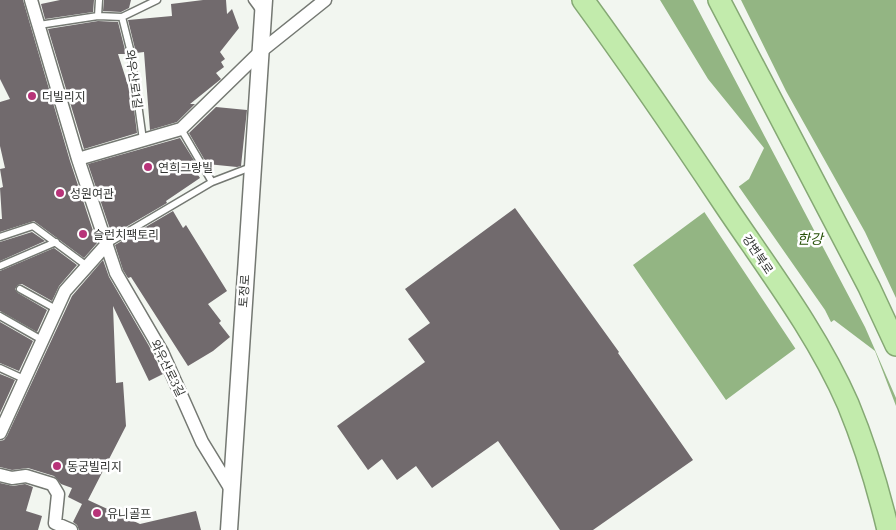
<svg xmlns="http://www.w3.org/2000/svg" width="896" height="530" font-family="Lora,'Noto Sans KR',serif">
<rect width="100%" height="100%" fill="#f2f6f0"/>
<path fill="#93b583" d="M660,0H896V406L875,351L834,320L726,400L633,265L749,179L764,148L708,79Z"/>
<path fill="#f2f6f0" d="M693,0H741L786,91L865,232L896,298V398L865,327Z
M737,184L825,310L832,324L797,351L703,210Z"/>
<path fill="#716a6d" d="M0,0H23L70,161L97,243L84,258L34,221L0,232V219H2L0,188L3,187L0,169L5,168L0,146V102L10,99L0,79Z
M60,0H94L93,12L45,19L41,4Z
M104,0H131L129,8L121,12L103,11Z
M203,0H226L227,14L232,9L239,28L220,52L225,59L221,62L224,67L216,73L221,79L190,104H195L177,122L150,130L144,52L136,53L128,20L172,16L171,4Z
M98,21L118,22L126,54H118L133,101L137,133L84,149L48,29Z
M216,107L247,110L241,166L237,167L207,164L189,133Z
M180,138L195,162H190L200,178L166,201L167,203L112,235L88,164Z
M515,208L619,352L618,353L693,460L593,530H560L498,441L432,488L416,466L397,480L382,459L368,470L337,426L425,362L408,339L430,323L405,289Z
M173,211L183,228L186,225L227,291L208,304L221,321L219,323L230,337L213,351L188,366L131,277L128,278L123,270L115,245Z
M32,232L45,241L0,261V242Z
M54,248L77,265L59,286L52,301L22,284L18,285L15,289L18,293L47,310L37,332L0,311V271Z
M103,260L109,277L149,346L163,374L149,381L113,306L116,383L123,382L126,426L88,500L140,524L196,511L201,530H79L77,525L73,522L82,504L68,497L72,488L61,484L54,476L28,468L12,470L0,467V441L4,440L7,436L72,296Z
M0,322L33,341L19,371L0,363Z
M0,374L15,380L0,413Z
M0,483L13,486L25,484L33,487L26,511L42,516L38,530H0Z"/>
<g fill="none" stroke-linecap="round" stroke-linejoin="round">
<defs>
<path id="service" d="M99,0L98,16L122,17L131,53L143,140
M252,0L260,11
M122,17L157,0
M39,25L98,16
M181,129L212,182
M0,237L33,226L87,266
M107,244L212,182L251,167
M0,266L56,242
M20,289L56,309
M0,316L42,340
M0,368L24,379"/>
<path id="minor" d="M31,0L78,159L116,273L162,352L202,442L232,491
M78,159L181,129L260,52L325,0
M0,433L65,291L107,244
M0,475L12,478L26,476L52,484L58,494L55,523L71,530"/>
<path id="tertiary" d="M229,530L264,0"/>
<path id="trunk" d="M583,0C632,67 679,136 725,205C768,269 817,333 848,404C865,445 878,488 888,530
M719,0L869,287L896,345"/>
</defs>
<use href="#service" stroke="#747872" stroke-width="9"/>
<use href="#minor" stroke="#747872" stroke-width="15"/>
<use href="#tertiary" stroke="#747872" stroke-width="19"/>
<use href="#trunk" stroke="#85a874" stroke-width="24"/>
<use href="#service" stroke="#fff" stroke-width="6"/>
<use href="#minor" stroke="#fff" stroke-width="12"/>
<use href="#tertiary" stroke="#fff" stroke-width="16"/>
<use href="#trunk" stroke="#c2ebac" stroke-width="21"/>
</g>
<g fill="#b83379" stroke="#fff" stroke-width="2">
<circle cx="32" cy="96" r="5"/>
<circle cx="148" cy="167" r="5"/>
<circle cx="60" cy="193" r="5"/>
<circle cx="83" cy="234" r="5"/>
<circle cx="57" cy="466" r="5"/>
<circle cx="97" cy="513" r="5"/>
</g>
<g text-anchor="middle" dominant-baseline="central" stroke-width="5" stroke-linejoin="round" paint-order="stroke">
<g font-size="12" fill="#323432" stroke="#fff">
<text transform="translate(134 79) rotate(82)">와우산로1길</text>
<text transform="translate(758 254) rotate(56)">강변북로</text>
<text transform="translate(244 291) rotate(-86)">토정로</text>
<text transform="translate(168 368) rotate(64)">와우산로3길</text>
</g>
<g font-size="12" fill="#323432" stroke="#fff" text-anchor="start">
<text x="42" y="96">더빌리지</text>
<text x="158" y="167">연희그랑빌</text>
<text x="70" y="193">성원여관</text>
<text x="93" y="234">슬런치팩토리</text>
<text x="67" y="466">동궁빌리지</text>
<text x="107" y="513">유니골프</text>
</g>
<g font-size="14" font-style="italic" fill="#275107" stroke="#fff">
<text x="810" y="239">한강</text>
</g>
</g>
</svg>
